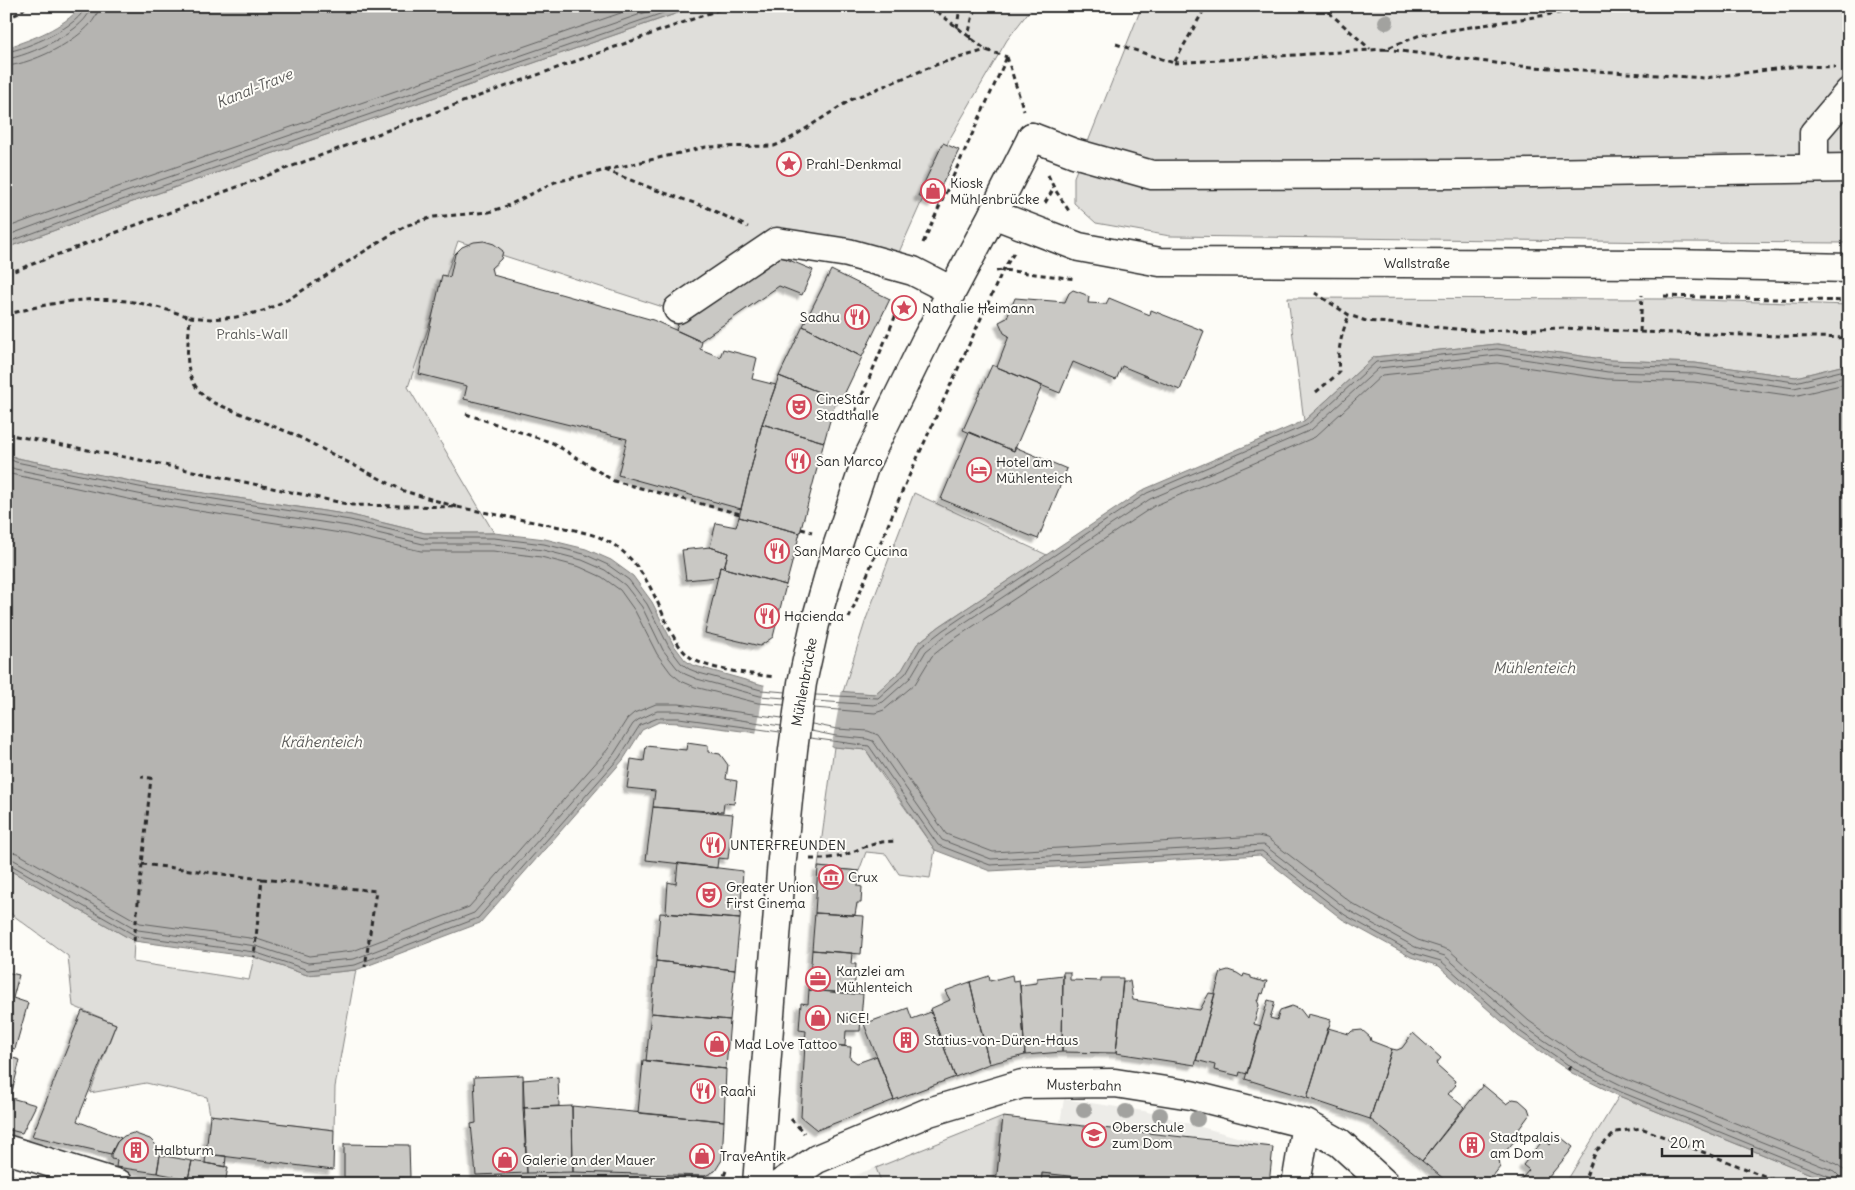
<svg xmlns="http://www.w3.org/2000/svg" width="1855" height="1190" font-family="Delius,sans-serif">
<defs>
<filter id="shadow"><feDropShadow dx="-4.5" dy="4.5" stdDeviation="1" flood-color="#0004"/></filter>
</defs>
<rect width="100%" height="100%" fill="#fdfcf7"/>
<filter id="ink" filterUnits="userSpaceOnUse"><feTurbulence type="fractalNoise" baseFrequency=".02" numOctaves="2"/><feDisplacementMap in="SourceGraphic" scale="10" xChannelSelector="R" yChannelSelector="G"/><feConvolveMatrix kernelMatrix="1 2 1 2 8 2 1 2 1" color-interpolation-filters="sRGB"/></filter>
<g filter="url(#ink)">
<path fill="#edece8" d="M1064,1099L1144,1111L1273,1147L1269,1184H840L841,1181L1003,1117L1060,1123Z"/>
<path fill="#dfdeda" stroke="#858482" d="M698,6H1033L1007,40L949,140L896,259L773,233L663,307L458,241L408,387L494,533H425L351,515L150,485L17,458L6,453V248L121,206Z
M1142,6H1849V243L1676,242L1170,236L1096,223L1074,203V177Z
M1288,298L1670,299L1849,305V364L1796,377L1695,363L1609,360L1497,344L1374,357L1304,421Z
M914,493L1047,555L940,626L918,643L902,670L875,694L843,692L866,619Z
M834,747L866,750L883,777L935,850L930,878L899,874L886,854L866,852L859,871L818,867Z
M6,868L134,941L133,962L249,980L254,957L307,975L356,970L335,1087L334,1130L210,1115L207,1097L146,1083L90,1093L116,1024L73,1006L68,956L6,910Z
M1619,1096L1835,1184H1565Z
M1003,1117L996,1184H882L876,1168Z
M1042,1173L1076,1176L1075,1184H1041Z"/>
<path fill="#b5b4b1" stroke="#7e7d7b" d="M82,6H698L121,206L6,248V48C35,38 61,29 82,6Z
M1497,344L1609,360L1695,363L1796,377L1849,364V1184H1835L1619,1096L1572,1073L1518,1036L1439,966L1411,957L1342,919L1260,855L990,871L935,850L866,750L834,747L750,732L679,723L659,722L642,730L623,760L480,923L356,970L307,975L254,957L134,941L6,868V453L17,458L150,485L351,515L425,533H494L545,539L586,549L611,560L633,576L652,602L673,644L685,660L692,665L763,685L875,694L902,670L917,644L940,626L1145,489L1304,421L1374,357Z"/>
<path fill="#fdfcf7" d="M765,682L842,689L831,749L756,735Z"/>
<g fill="none" stroke-linecap="round" stroke-linejoin="round">
<path stroke="#626261" stroke-width="1" d="M6,52C24,50 83,25 85,6
M6,59C27,57 90,29 91,6
M6,66C31,65 98,34 99,6
M6,228L115,188L641,6
M6,236L117,195L664,6
M6,243L119,201L683,6
M6,458L16,462L149,489L350,520L424,538H494L544,544L584,554L608,565L629,580L647,604L669,647L681,663L689,669L699,673L761,690L786,692
M6,465L15,469L148,496L348,526L423,544H494L543,550L582,560L605,570L625,585L642,607L663,650L677,668L685,674L697,679L760,696L785,698
M6,473L147,503L347,534L421,551H493L541,557L580,567L602,577L620,590L635,611L657,654L671,673L681,681L695,687L758,703L784,705
M816,695L878,698L906,673L921,647L943,630L1147,493L1307,425L1376,362L1497,349L1609,365L1695,368L1795,382L1849,369
M815,701L874,705L883,702L910,678L926,651L946,635L1150,499L1311,430L1379,368L1497,355L1608,372L1695,374L1794,388L1849,376
M814,708L875,713L884,710L915,684L932,656L951,641L1154,506L1315,437L1382,375L1497,363L1607,379L1694,382L1794,396L1849,383
M812,724L837,729L868,731L878,735L946,834L993,852L1258,836L1267,838L1353,904L1418,940L1449,950L1529,1021L1581,1057L1626,1079L1837,1164L1846,1172L1849,1184
M811,731L836,736L867,739L873,741L942,840L991,859L1264,845L1348,910L1415,947L1445,956L1525,1027L1577,1063L1623,1086L1834,1171L1839,1176L1841,1184
M810,738L869,746L938,845L990,865L1262,851L1345,915L1413,953L1441,961L1521,1032L1574,1069L1621,1092L1831,1177L1834,1180L1835,1184
M6,851L17,853L140,923L257,939L309,956L353,951L469,907L608,749L627,719L634,713L656,704H679L782,718
M6,858L14,860L138,930L256,946L308,963L354,959L474,913L614,754L633,724L638,720L657,711H680L781,726
M6,864L11,865L136,936L254,952L308,970L355,965L478,918L619,758L640,725L658,718H679L780,732"/>
</g>
<path fill="#c9c8c4" stroke="#2b2b2b" filter="url(#shadow)" d="M943,143L959,150L933,203L918,196Z
M484,241L494,244L503,251L501,259L491,268L493,275L653,320L702,342L700,349L720,357L723,349L757,358L752,379L776,385L762,424L741,509L618,475L627,439L464,399L467,386L419,374L442,275L450,277L455,254L462,247L474,242Z
M777,255L813,270L802,295L779,286L700,341L676,330L679,321Z
M831,270L890,299L862,357L803,326Z
M1073,290L1084,294L1089,297L1088,303L1106,304L1109,298L1150,315L1151,310L1204,331L1180,390L1122,366L1116,380L1073,362L1060,393L997,367L1009,336L1004,333L999,322L1007,318L1015,298L1065,302L1069,293Z
M803,326L862,357L841,401L779,376Z
M992,365L1042,386L1014,451L963,430Z
M779,376L836,399L824,442L762,424Z
M762,424L824,442L800,533L739,517Z
M969,432L1014,451L1015,447L1067,469L1038,539L941,499Z
M739,517L800,533L786,585L724,568L728,553L710,547L716,523L736,527Z
M710,547L728,553L724,568L720,567L718,577L686,580L682,550Z
M720,567L786,585L773,637L760,646L705,633Z
M687,743L708,746V752L720,754L728,765L726,779L737,781L734,804L724,803L723,812L653,807L655,791L627,788L631,759L644,761L646,746L686,750Z
M653,807L733,814L728,859L718,858L717,868L646,860Z
M678,863L743,871L740,919L666,913L668,882L676,884Z
M818,867L859,871L858,886L862,887L861,903H857L855,915L815,913Z
M660,913L740,919L735,970L656,961Z
M815,913L864,916L861,954L812,950Z
M812,950L852,953L851,964H856L854,994L809,990Z
M656,961L735,970L730,1020L651,1013Z
M1228,970L1237,973L1243,977L1244,974L1251,976V978L1264,982V981H1267L1263,994L1261,993L1259,1000H1257L1259,1005L1254,1024L1261,1026L1247,1074L1240,1072L1239,1076L1214,1070L1215,1065L1196,1060L1221,972Z
M6,972L19,975L13,998L28,1003L15,1049L6,1046Z
M1063,972H1070V980L1101,981V978H1123L1116,1053L1062,1052Z
M1012,975L1013,981L1019,980L1020,985L1025,1055L989,1064L970,982L989,976L990,981Z
M1063,975L1062,1052L1025,1055L1020,985L1037,983V978Z
M1123,981H1130L1133,1000L1200,1010L1209,993L1215,994L1195,1065L1116,1053Z
M970,982L989,1064L955,1077L930,1009L950,1000L945,991Z
M809,990L863,994L860,1031H846L845,1046L805,1043L806,1031L799,1030L801,1003L808,1004Z
M1268,1000L1275,1002L1270,1018L1277,1020L1280,1010L1292,1006L1300,1009L1307,1018L1308,1014L1331,1020L1307,1098L1245,1079Z
M908,1008L912,1019L931,1012L955,1077L894,1100L864,1024Z
M82,1011L116,1024L77,1121L121,1138L117,1142L111,1154L32,1136Z
M651,1013L730,1020L726,1069L646,1061Z
M1328,1028L1349,1034L1352,1031L1362,1030L1370,1037L1371,1041L1392,1049L1370,1119L1307,1098Z
M1413,1033L1441,1058L1436,1064L1455,1081L1454,1083L1456,1085L1448,1094L1464,1107L1422,1161L1370,1119L1392,1049L1397,1050L1402,1048Z
M805,1043L851,1047L850,1058L857,1063L877,1056L894,1100L817,1130L801,1117Z
M6,1056L20,1060L6,1115Z
M643,1060L726,1069L724,1121L638,1113Z
M523,1075L527,1173L476,1175L471,1124L476,1123L474,1077Z
M558,1077L559,1106L523,1108V1080Z
M1483,1085L1506,1104L1513,1099L1519,1100L1528,1108L1530,1114L1519,1129L1522,1132L1499,1159L1500,1167L1493,1176L1491,1178H1483L1478,1184H1450L1422,1161Z
M11,1098L36,1105L22,1133L6,1129V1115Z
M572,1106L573,1172L527,1173L523,1108Z
M572,1106L724,1121L722,1160L715,1171L705,1176L573,1172Z
M210,1115L334,1130L333,1170L206,1154Z
M1003,1117L1273,1147L1269,1184H1141L1042,1173L1041,1184H996Z
M133,1133L150,1139L157,1146L160,1155L157,1173L116,1167L117,1160L111,1159V1154L117,1142L124,1136Z
M1558,1135L1573,1147L1568,1154L1543,1184H1517L1529,1170L1523,1165L1544,1139L1550,1145Z
M344,1144L409,1145L410,1177H344Z
M206,1154L226,1156L225,1167L205,1163Z
M160,1155L192,1161L188,1179L157,1173Z
M192,1161L228,1167L225,1184L188,1179Z
M7,1174L30,1180L29,1184H6Z"/>
<g fill="none" stroke-linecap="round" stroke-linejoin="round">
<defs>
<path id="minor" d="M1032,137L1074,153L1152,175L1466,174L1849,168
M1814,168V133L1849,92
M678,309L777,242L848,253L913,271L952,291
M6,1149L119,1184
M757,1184L782,859L793,750L802,683L815,624L836,550L865,464L926,340L993,214
M780,1184L817,1159L929,1112L1022,1084L1115,1083L1191,1095L1306,1124L1340,1143L1385,1184
M1296,1184L1306,1124"/>
<path id="major" d="M1032,137L993,214L1079,247L1160,262L1670,264L1849,268"/>
</defs>
<use href="#minor" stroke="#2b2b2b" stroke-width="31"/>
<use href="#major" stroke="#2b2b2b" stroke-width="31"/>
<path stroke="#2b2b2b" stroke-width="3" stroke-dasharray="5 4" stroke-linecap="butt" d="M930,6L986,50L1007,57
M1322,6L1370,49
M6,19L21,12L26,6
M957,28L960,6
M971,40L969,32L975,6
M1116,44L1174,63L1206,6
M1385,49L1519,66L1705,78L1798,66L1835,67
M1007,57L1024,111
M1174,63L1385,49L1420,35L1603,6
M605,170L656,190L706,207L748,227
M1048,175L1054,188L1069,211
M1045,203L1054,188
M923,243L1007,57
M996,271L1003,270L1076,279
M6,274L468,100L729,6
M1315,293L1349,315L1366,321L1480,331L1565,328L1640,332L1849,338
M1664,296L1849,301
M6,315C53,301 104,293 152,306C165,309 177,313 190,317
M1640,332L1642,295
M1316,392L1339,373C1337,351 1341,335 1349,315
M855,412L903,298
M466,414L553,443L614,481L740,514
M6,434L155,463L352,505L457,507L575,530C585,533 597,535 607,541C638,557 652,589 665,619C671,632 678,648 690,657C706,670 753,674 775,677
M457,507L404,491L293,434L214,403C179,382 188,352 190,317L211,319L236,317L263,311L289,299L387,237L405,226L420,221L434,217L489,212L507,206L555,182L706,147L774,146L788,140L852,99L938,64L986,50
M801,529L812,532
M849,618L904,487L1003,270L1014,253
M810,859H823L843,856L864,847L882,842L897,841
M142,864L262,879L254,957
M262,879L376,891L365,967
M134,941L151,778L141,777
M1568,1070L1572,1065
M791,1119L804,1133
M721,1184L727,1168
M1583,1184L1596,1151L1616,1132L1641,1128L1785,1184"/>
<use href="#minor" stroke="#fdfcf7" stroke-width="28"/>
<use href="#major" stroke="#fdfcf7" stroke-width="28"/>
</g>
<g fill="#a2a29f">
<circle cx="1386" cy="22" r="8"/>
<circle cx="1084" cy="1110" r="8"/>
<circle cx="1126" cy="1112" r="8"/>
<circle cx="1160" cy="1115" r="8"/>
<circle cx="1197" cy="1119" r="8"/>
</g>
</g>
<defs>
<symbol id="sight-ring" viewBox="-11 -11 22 22"><circle r="9.5" fill="#fdfcf7" stroke="#d1495b" stroke-width="1.5"/><path d="M0-6L1.8-2.2L6-1.7L2.9 1.2L3.7 5.4L0 3.3L-3.7 5.4L-2.9 1.2L-6-1.7L-1.8-2.2Z" fill="#d1495b"/></symbol>
<symbol id="shop-ring" viewBox="-11 -11 22 22"><circle r="9.5" fill="#fdfcf7" stroke="#d1495b" stroke-width="1.5"/><path d="M-5-2.5h2.3a2.7 3.5 0 0 1 5.4 0H5L5.5 6h-11ZM-1.5-2.5h3a1.5 2.3 0 0 0-3 0Z" fill="#d1495b"/></symbol>
<symbol id="restaurant-ring" viewBox="-11 -11 22 22"><circle r="9.5" fill="#fdfcf7" stroke="#d1495b" stroke-width="1.5"/><path d="M-5-6h1v4h1v-4h1v4h1v-4h1v5L-1.5 .5V6h-2V.5L-5-1ZM5-6V6H3V1.5H1.5Q1.5-4 5-6Z" fill="#d1495b"/></symbol>
<symbol id="theatre-ring" viewBox="-11 -11 22 22"><circle r="9.5" fill="#fdfcf7" stroke="#d1495b" stroke-width="1.5"/><path d="M-5-5.5Q0-4 5-5.5V0Q5 5 0 6Q-5 5-5 0ZM-3.3-2.5H-1v1.5H-3.3ZM1-2.5H3.3v1.5H1ZM-2.8 1Q0 5.5 2.8 1Z" fill="#d1495b"/></symbol>
<symbol id="hotel-ring" viewBox="-11 -11 22 22"><circle r="9.5" fill="#fdfcf7" stroke="#d1495b" stroke-width="1.5"/><path d="M-6-4.5h1.5V1H6V5H4.5V3h-9V5H-6ZM-4 0a1.8 1.8 0 1 1 3.6 0ZM.5 0V-2.5h3Q6-2.5 6 0Z" fill="#d1495b"/></symbol>
<symbol id="museum-ring" viewBox="-11 -11 22 22"><circle r="9.5" fill="#fdfcf7" stroke="#d1495b" stroke-width="1.5"/><path d="M0-6L6-3V-2H-6V-3ZM-5-1h2V3h-2ZM-1-1h2V3h-2ZM3-1h2V3H3ZM-6 4H6V6H-6Z" fill="#d1495b"/></symbol>
<symbol id="office-ring" viewBox="-11 -11 22 22"><circle r="9.5" fill="#fdfcf7" stroke="#d1495b" stroke-width="1.5"/><path d="M-6-3h4V-5.5h4V-3h4V5H-6ZM-1-4.5V-3h2v-1.5ZM-6 0V1H6V0Z" fill="#d1495b"/></symbol>
<symbol id="building-ring" viewBox="-11 -11 22 22"><circle r="9.5" fill="#fdfcf7" stroke="#d1495b" stroke-width="1.5"/><path d="M-4-6H4V6H1V3H-1V6H-4ZM-2.5-4.3h1.7v1.8h-1.7ZM.8-4.3h1.7v1.8H.8ZM-2.5-1h1.7V.8h-1.7ZM.8-1h1.7V.8H.8Z" fill="#d1495b"/></symbol>
<symbol id="school-ring" viewBox="-11 -11 22 22"><circle r="9.5" fill="#fdfcf7" stroke="#d1495b" stroke-width="1.5"/><path d="M0-5L7-2L0 1L-7-2ZM-4 1L0 2.5L4 1V4Q0 6-4 4Z" fill="#d1495b"/></symbol>
</defs>
<g fill-rule="evenodd">
<use href="#sight-ring" x="775" y="150" width="28" height="28"/>
<use href="#shop-ring" x="919" y="177" width="28" height="28"/>
<use href="#sight-ring" x="890" y="294" width="28" height="28"/>
<use href="#restaurant-ring" x="843" y="303" width="28" height="28"/>
<use href="#theatre-ring" x="785" y="393" width="28" height="28"/>
<use href="#restaurant-ring" x="784" y="447" width="28" height="28"/>
<use href="#hotel-ring" x="965" y="456" width="28" height="28"/>
<use href="#restaurant-ring" x="763" y="537" width="28" height="28"/>
<use href="#restaurant-ring" x="753" y="602" width="28" height="28"/>
<use href="#restaurant-ring" x="699" y="831" width="28" height="28"/>
<use href="#museum-ring" x="817" y="863" width="28" height="28"/>
<use href="#theatre-ring" x="695" y="881" width="28" height="28"/>
<use href="#office-ring" x="804" y="965" width="28" height="28"/>
<use href="#shop-ring" x="804" y="1004" width="28" height="28"/>
<use href="#building-ring" x="892" y="1026" width="28" height="28"/>
<use href="#shop-ring" x="703" y="1030" width="28" height="28"/>
<use href="#restaurant-ring" x="689" y="1077" width="28" height="28"/>
<use href="#school-ring" x="1080" y="1121" width="28" height="28"/>
<use href="#building-ring" x="1458" y="1131" width="28" height="28"/>
<use href="#building-ring" x="122" y="1136" width="28" height="28"/>
<use href="#shop-ring" x="688" y="1142" width="28" height="28"/>
<use href="#shop-ring" x="491" y="1146" width="28" height="28"/>
</g>
<g text-anchor="middle" dominant-baseline="central" stroke-width="4" stroke-linejoin="round" paint-order="stroke">
<g font-size="14" fill="#2b2b2b" stroke="#fdfcf7" text-anchor="start">
<text x="806" y="164">Prahl-Denkmal</text>
<text x="950" y="183">Kiosk<tspan x="950" dy="16">Mühlenbrücke</tspan></text>
<text x="922" y="308">Nathalie Heimann</text>
<text x="840" y="317" text-anchor="end">Sadhu</text>
<text x="816" y="399">CineStar<tspan x="816" dy="16">Stadthalle</tspan></text>
<text x="816" y="461">San Marco</text>
<text x="996" y="462">Hotel am<tspan x="996" dy="16">Mühlenteich</tspan></text>
<text x="794" y="551">San Marco Cucina</text>
<text x="784" y="616">Hacienda</text>
<text x="730" y="845">UNTERFREUNDEN</text>
<text x="848" y="877">Crux</text>
<text x="726" y="887">Greater Union<tspan x="726" dy="16">First Cinema</tspan></text>
<text x="836" y="971">Kanzlei am<tspan x="836" dy="16">Mühlenteich</tspan></text>
<text x="836" y="1018">NiCE!</text>
<text x="924" y="1040">Statius-von-Düren-Haus</text>
<text x="734" y="1044">Mad Love Tattoo</text>
<text x="720" y="1091">Raahi</text>
<text x="1112" y="1127">Oberschule<tspan x="1112" dy="16">zum Dom</tspan></text>
<text x="1490" y="1137">Stadtpalais<tspan x="1490" dy="16">am Dom</tspan></text>
<text x="154" y="1150">Halbturm</text>
<text x="720" y="1156">TraveAntik</text>
<text x="522" y="1160">Galerie an der Mauer</text>
</g>
<g font-size="14" fill="#2b2b2b" stroke="#fdfcf7">
<text x="1417" y="263">Wallstraße</text>
<text transform="translate(804 682) rotate(-80)">Mühlenbrücke</text>
<text transform="translate(1084 1085) rotate(1)">Musterbahn</text>
</g>
<g font-size="14" fill="#585857" stroke="#fdfcf7">
<text x="252" y="334">Prahls-Wall</text>
</g>
<g font-size="15" font-style="italic" fill="#5b5b5a" stroke="#fdfcf7">
<text transform="translate(254 88) rotate(-22)">Kanal-Trave</text>
<text x="1534" y="667">Mühlenteich</text>
<text x="321" y="741">Krähenteich</text>
</g>
</g>
<rect width="1855" height="1190" fill="none" stroke="#fdfcf7" stroke-width="25"/>
<rect x="12" y="12" width="1830" height="1165" fill="none" stroke="#2b2b2b" stroke-width="2" filter="url(#ink)"/>
<path d="M1662 1148v8h90v-8" fill="none" stroke="#2b2b2b" stroke-width="2.5"/>
<text x="1670" y="1148" font-size="15" fill="#2b2b2b" stroke="#fdfcf7" stroke-width="4" paint-order="stroke">20 m</text>
</svg>
